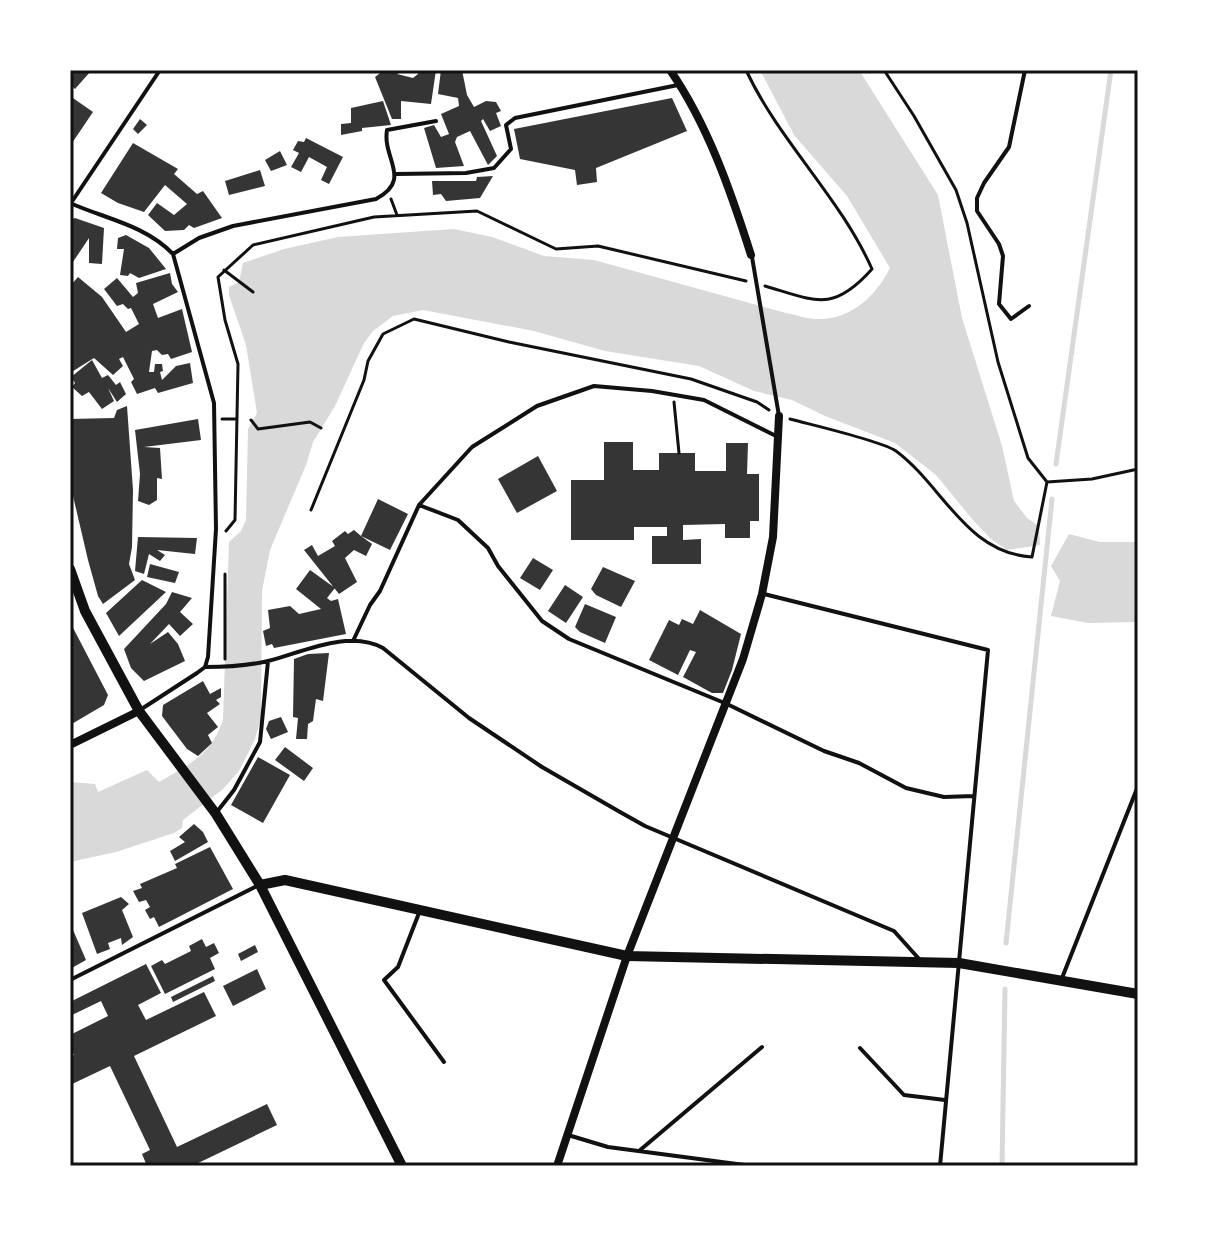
<svg xmlns="http://www.w3.org/2000/svg" width="1208" height="1236" font-family="Cabin,sans-serif">
<rect width="100%" height="100%" fill="#fff"/>
<path fill="#d9d9d9" d="M760,70H859L938,195L962,318L1002,446L1014,501L1027,518L1039,526L1040,545L1007,550L991,539L972,519L936,475L895,443L825,416L792,400L754,391L699,366L605,351L534,331L423,310L393,316L373,331L364,343L335,406L313,442L306,465L270,550L262,591L261,717L255,739L239,771L223,789L183,820L182,828L174,833L116,852L70,862V782L95,784L98,792L147,770L159,782C190,764 211,755 223,720L229,542L241,531L246,520L248,429L257,413L246,345L229,295V287L239,282L243,263L284,249L338,237L454,229L492,237L544,256L594,260L786,313C796,315 807,319 817,319C851,320 876,296 890,268L847,196L794,135Z
M1069,534L1100,542H1138V622L1088,623L1051,616L1060,581L1051,566Z"/>
<g fill="none" stroke-linecap="round" stroke-linejoin="round">
<path stroke="#d9d9d9" stroke-width="5" d="M1056,464L1111,70
M1006,943L1052,499
M1002,1166L1005,989"/>
</g>
<path fill="#353535" d="M70,70H88L90,72L75,89L70,84Z
M384,70H405L397,74L413,78L418,74V70H436L431,104L401,101V119H392L375,77Z
M441,70H462L467,95L474,107L486,101L496,102L501,111L496,113L501,126L490,131L483,119L481,121L497,156L488,165L470,131L457,137L455,142L464,166L436,168L424,128L434,125L441,137L449,134L441,114L459,106L458,98L438,94Z
M70,96L93,112L70,146Z
M672,98L687,131L596,168L597,182L577,185L575,170L520,159L514,129Z
M383,101L391,125L362,128V131L341,135V124L351,123V108Z
M140,119L147,125L138,134L133,129Z
M306,138L343,157L329,184L321,180L327,167L309,157L301,172L291,167L299,153L293,150L298,141L304,142Z
M133,143L178,169L174,174L197,194L203,191L222,218L194,228L189,225L184,230L165,231L148,215L157,203L174,215L187,204L165,185L144,212L118,203L101,193Z
M280,151L287,165L271,171L265,160Z
M260,170L265,186L229,195L225,181Z
M493,176L480,198L446,201L441,194L433,195L432,181H476L477,177Z
M75,218L104,228L102,264L89,263V238L73,262L70,260V220Z
M126,235L149,248L166,269L139,278L130,273L128,276L120,275L124,249H117L118,238Z
M170,273L172,284L178,292L153,304L158,318L182,309L192,352L171,359L168,354L162,355L157,350L152,351L149,372H154L155,364H162L163,371L160,372L162,380L176,366L190,363L193,383L158,393L155,388L137,394L131,382L134,379L123,357L119,359L123,366L113,375L94,358L70,373V286L78,277L102,297L126,332L139,324L131,308L128,309L123,304L117,306L104,289L117,278L133,297L138,293L136,283Z
M92,360L102,378L108,375L116,385L120,382L126,394L117,402L108,388L114,401L102,409L89,392L82,396L72,387L75,383L71,377Z
M127,406L133,490L132,547L129,564L135,580L103,604L98,596L88,560L70,483V419L114,418L117,410Z
M198,419L201,440L144,447L160,448L162,479L157,478V500L149,505L138,501L140,474L135,430Z
M604,442H633V470H659V453H695V471H726V443H748L747,474H759V521H750V538H725V524L683,525V540L701,539V564H652V536H667V527H634V540H571V480H604Z
M538,456L557,491L517,513L498,479Z
M378,499L408,514L390,550L361,536L372,544L366,556L354,550L345,558L357,582L339,594L304,550L312,545L318,556L335,546L332,541L345,531L348,534L354,530L361,536Z
M138,537L197,538L195,554L157,550L165,555L160,561L149,554L144,574L135,571Z
M533,558L553,570L540,590L520,578Z
M150,564L179,572L175,583L147,577Z
M603,567L635,581L621,607L596,595L591,589Z
M310,570L335,588L327,598L331,601L338,599L346,634L274,648L272,644L266,646L263,631L270,628L268,610L290,606L299,614L321,609L296,589Z
M142,580L166,592L119,636L106,613Z
M565,585L583,597L566,623L548,611Z
M172,592L192,598L180,612L193,624L180,636L169,624L150,644L168,632L178,644L185,661L144,681L131,668L124,649L166,604Z
M585,604L616,617L605,643L580,632L575,627Z
M700,610L741,634L732,670L723,693H712L683,677L696,652L690,650L678,675L649,660L669,620L679,625L682,619L693,624Z
M70,622L108,695L104,705L70,725Z
M329,653L323,701L316,699L313,721L308,724L307,739H296L298,718L293,717L294,659L308,654Z
M203,681L210,694L221,688V697L216,700L220,704L207,713L218,727L208,735L212,743L198,756L187,749L162,716L163,705Z
M281,717L288,732L271,739L266,729L269,721Z
M285,747L313,768L304,781L275,760Z
M258,757L290,775L263,823L231,805Z
M194,824L203,832L208,842L175,861L170,851L185,842L179,837Z
M210,847L233,889L159,927L154,917L150,919L145,910L150,907L146,900L139,902L133,891L142,888L140,884L177,868L175,864Z
M121,897L129,904L122,910L133,937L122,945L121,938L108,943L110,949L97,954L82,913Z
M70,923L86,960L70,969Z
M202,939L206,947L214,943L219,953L210,958L215,969L165,994L151,966L162,960L165,964L191,951L189,946Z
M255,945L258,952L241,961L238,954Z
M146,964L161,993L138,1005L146,1020L204,992L216,1016L134,1056L177,1147L267,1104L277,1125L192,1166H147L142,1154L150,1150L110,1066L70,1085V1057L74,1055L70,1047V1035L108,1016L101,1001L70,1016V1002Z
M257,969L266,989L233,1006L223,986Z
M213,976L215,981L173,1002L171,997Z"/>
<g fill="none" stroke-linecap="round" stroke-linejoin="round">
<path stroke="#111" stroke-width="3" d="M746,70C779,141 840,197 872,269C833,313 816,301 765,286
M884,70L914,116L956,190L967,223L998,362L1028,458L1047,482L1092,479L1138,469
M391,199L397,215
M224,270L253,292
M674,402L679,453
M222,419H237
M790,419C812,425 882,441 896,451C943,486 966,553 1032,557L1047,482
M251,420L258,429L310,422L321,428
M311,510L364,380L368,361L383,334L414,319L509,342L691,379L757,402L769,410
M226,531L235,520L238,364L225,320L218,277L253,245L374,217L477,211L556,249L598,246L746,281
M225,574V659"/>
<path stroke="#111" stroke-width="4" d="M1025,70L1009,147L984,183L977,198V211L999,244L1003,256L999,304L1011,319L1029,306
M396,174L466,173L494,168L511,149L506,125L515,118L678,85
M70,203C106,219 145,225 173,254L214,403L216,529L208,657L205,667L197,673L140,710
M71,203L160,70
M173,254L199,238L233,226L376,199C413,179 382,159 387,130L436,121
M752,257L779,416
M419,505L458,520L488,548L498,566L542,621L569,639L727,704L824,751L859,763L906,788L944,797L974,796
M764,594L988,650L940,1166
M353,641L370,605L380,591L419,505L472,447L537,406L594,386L652,391L704,400L778,437
M205,667C226,667 247,666 268,661C303,652 349,629 383,648L469,718L542,767L620,812L645,826L894,931L920,960
M216,813L234,790L260,742L268,661
M419,913L398,967L384,980L444,1062
M1062,978L1138,786
M70,980L257,886
M860,1048L904,1095L945,1100
M568,1135L608,1147L752,1166
M639,1151L762,1047"/>
<path stroke="#111" stroke-width="8" d="M670,70C708,125 731,192 751,255
M70,745L139,711
M557,1166L627,956L743,659L762,594L773,537L779,416"/>
<path stroke="#111" stroke-width="10" d="M70,569L85,611L139,711L216,814L260,885L402,1166
M260,885L285,880L627,956L959,963L1138,994"/>
</g>
<rect width="1208" height="1236" fill="none" stroke="#ffffff" stroke-width="144"/>
<rect x="72" y="72" width="1064" height="1092" fill="none" stroke="#111" stroke-width="3"/>
</svg>
